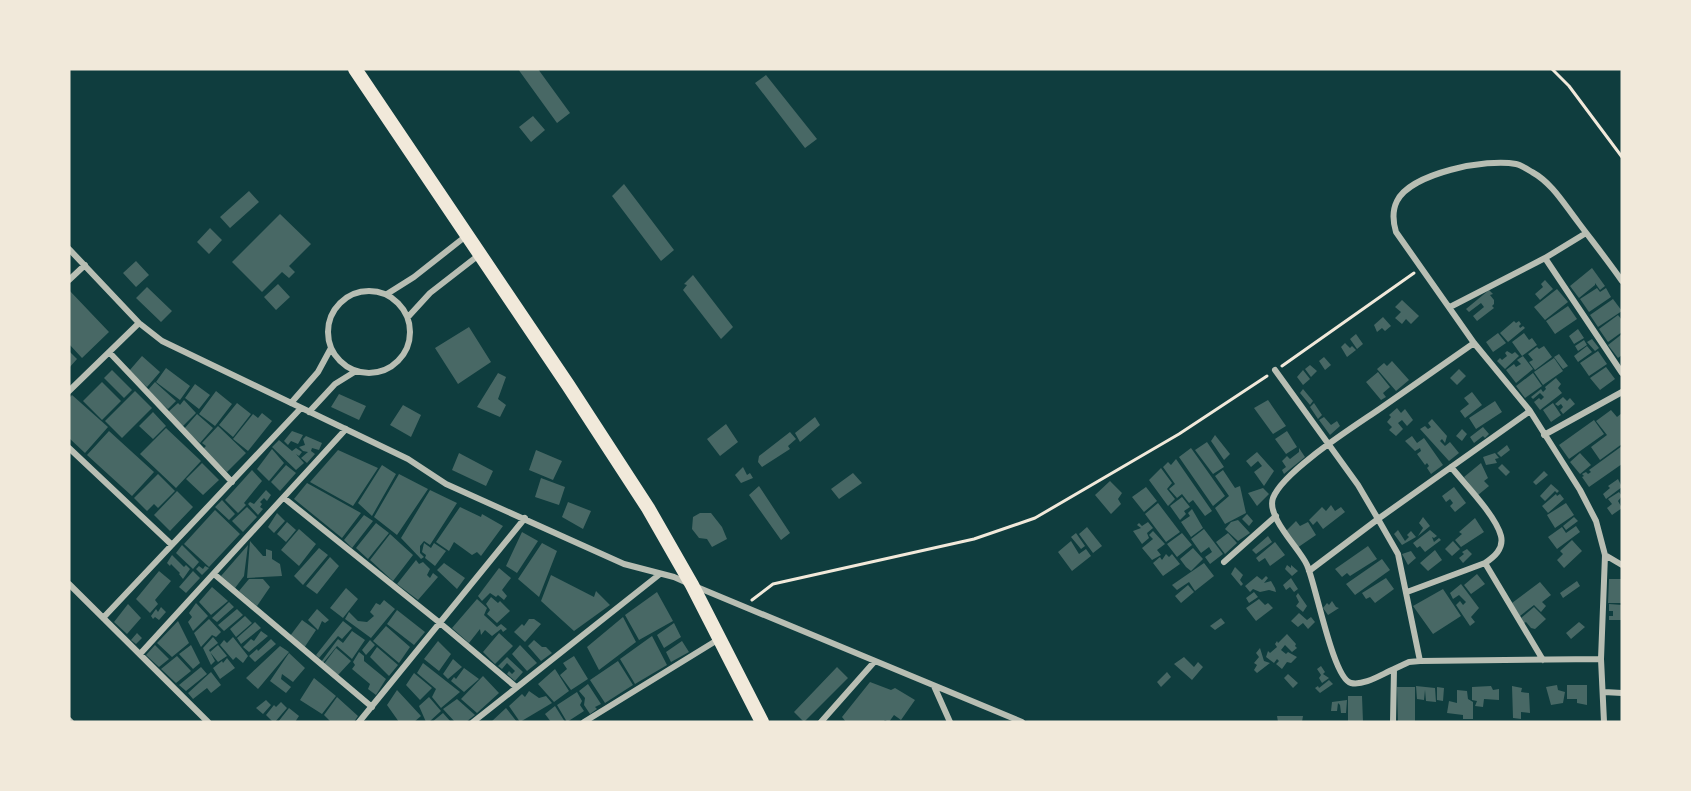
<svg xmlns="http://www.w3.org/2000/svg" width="1691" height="791" font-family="Rubik,sans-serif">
<rect width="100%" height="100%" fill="#0f3d3e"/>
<path fill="#486865" d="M518,69H538L570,113L557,123Z
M766,75L817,139L805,148L755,83Z
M533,116L545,130L531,142L519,127Z
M624,184L674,250L661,261L612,196Z
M249,191L259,202L230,228L220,217Z
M280,214L311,244L289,266L295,272L289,278L282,272L262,292L232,262Z
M210,228L222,240L209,254L197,242Z
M136,261L149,275L136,287L123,273Z
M1592,268L1605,286L1600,290L1595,283V285L1579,298L1570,286Z
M693,275L733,327L721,339L683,290L687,285L684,284Z
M1545,280L1553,289L1540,300L1535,294L1543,287L1541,284Z
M278,284L290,297L276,310L264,297Z
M147,287L172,311L161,322L136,298Z
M1597,288L1600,292L1606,288L1611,297L1589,312L1580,299Z
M1557,289L1568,302L1545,320L1534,307Z
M69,290L109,332L82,358L69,344Z
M1489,290L1493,294L1490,295L1494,300V304L1492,306L1494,308L1477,321L1473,316L1484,307L1481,303L1469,312L1466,309Z
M1613,299L1622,311L1598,327L1590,315Z
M1402,300L1419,316L1411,324L1406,319L1402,324L1395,318L1401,312L1395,307Z
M1568,306L1577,319L1555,334L1546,321Z
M1618,315L1622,320V332L1608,342L1599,329Z
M1383,317L1391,326L1385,331L1382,328L1377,332L1374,325Z
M1514,321L1516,323L1519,321L1521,324L1519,326L1520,328L1523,326L1525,328L1508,342L1500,333Z
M469,327L491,362L458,384L435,348Z
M1578,329L1584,338L1574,344L1569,336Z
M1498,333L1506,343L1493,352L1486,342Z
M1524,333L1529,340L1532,338L1537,345L1522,356L1512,342Z
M1356,334L1363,344L1357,349L1350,339Z
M1622,334V355L1618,358L1608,345Z
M1592,339L1599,348L1595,351L1587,342Z
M1584,340L1587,345L1578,351L1575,346Z
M1345,343L1350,348L1352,346L1356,350L1347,357L1341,347Z
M1544,346L1552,357L1535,370L1529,362L1533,360L1528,354L1537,347L1539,349Z
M1587,346L1592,352L1578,362L1574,356Z
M69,351L77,359L69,368Z
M1507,351L1512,354L1515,352L1519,356L1505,369L1497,361L1500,358L1502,360L1507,356L1505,353Z
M1598,351L1607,364L1589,376L1580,363Z
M1559,354L1568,366L1563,369L1554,357Z
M142,356L160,372L147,387L129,371Z
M1523,356L1533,369L1516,383L1506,370L1514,364L1516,367L1521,364L1517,360Z
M1324,357L1331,365L1325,370L1319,361Z
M1554,358L1563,371L1543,385L1534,372Z
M1392,361L1409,380L1396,391L1377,369L1384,363L1387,366Z
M1310,365L1317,371L1311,377L1305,369Z
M1606,367L1615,379L1600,390L1590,378Z
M166,368L190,386L180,400L156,382Z
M1459,369L1466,376L1457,385L1450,378Z
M112,370L132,390L124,398L104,378Z
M1303,370L1310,379L1303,385L1297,377Z
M1378,372L1390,387L1383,393L1386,397L1381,400L1366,382Z
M498,373L506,377L498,399L506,405L500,417L477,407Z
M1533,373L1542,386L1525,398L1516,386Z
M1556,378L1561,384L1558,388L1562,393L1540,410L1534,402L1539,398L1541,400L1544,397L1540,393L1533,399L1531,397L1541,389L1543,392L1546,389L1545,387Z
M102,382L121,401L102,420L83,401Z
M155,382L176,401L168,409L147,391Z
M195,384L210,395L199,409L185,398Z
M1303,389L1313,401L1310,405L1300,393Z
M135,391L152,408L122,438L105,421Z
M216,391L232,404L215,426L199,414Z
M1472,392L1482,405L1465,418L1460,411L1469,404L1464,398Z
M339,394L366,406L359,420L331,407Z
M72,395L108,427L85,453L69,438V398Z
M1563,397L1567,401L1570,398L1575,404L1563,414L1560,410L1563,407L1561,404L1558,406L1555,404Z
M184,400L196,413L183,426L168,412L178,403L180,405Z
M1268,400L1286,426L1273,434L1254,408Z
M1495,401L1502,412L1476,429L1469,418Z
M237,403L251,414L233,437L219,425Z
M1314,403L1322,415L1318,419L1310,407Z
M1553,403L1561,415L1551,422L1543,410Z
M403,405L421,415L411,437L390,425Z
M1397,408L1401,413L1405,409L1413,420L1407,426L1402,420L1398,423L1403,429L1396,436L1389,430L1392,427L1387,422L1391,417L1389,415Z
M1611,410L1617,417L1622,413V444L1600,460L1591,447L1607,435L1596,421Z
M153,412L166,426L153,439L139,426Z
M262,413L272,421L248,451L233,439L253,414L258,418Z
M197,414L213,428L200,443L184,429Z
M815,417L820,425L800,442L795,433Z
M1324,417L1331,425L1337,421L1340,426L1330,435L1319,420Z
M1432,419L1447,436L1445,443L1442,439L1440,441L1445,446L1450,442L1459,453L1449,461L1420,429L1425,426L1428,429L1431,427L1428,423Z
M1594,420L1604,434L1569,459L1559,445Z
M726,424L738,442L720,456L707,439Z
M218,426L246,453L227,472L203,449L206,446L202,443Z
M1483,427L1489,434L1485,438L1483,436L1474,443L1470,437Z
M166,428L201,461L176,488L140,454Z
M1462,429L1467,434L1462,441L1456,436Z
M109,431L154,472L132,496L87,455Z
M292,431L303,435L298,444L291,441L288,445L284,441Z
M1287,431L1297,447L1286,454L1275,439Z
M790,432L796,439L788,446L790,449L762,467L758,462L759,456Z
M1215,435L1230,454L1224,460L1211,441Z
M306,436L322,443L319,450L312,448L311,451L315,454L307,463L301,458L308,452L303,451L299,447L305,445L303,439Z
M1412,436L1417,443L1424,438L1443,465L1431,474L1427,468L1429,466L1427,463L1425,465L1417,454L1421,451L1420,448L1415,451L1405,441Z
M279,440L292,451L296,448L302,452L299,456L296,454L304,463L296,470L272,447Z
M1207,442L1224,467L1213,474L1195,450Z
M1507,445L1510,450L1501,457L1497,453Z
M1622,446V464L1589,487L1582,477L1584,476L1582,474L1586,472L1588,474L1591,472L1589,470Z
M1191,448L1225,496L1213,506L1179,457Z
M1299,448L1305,457L1284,474L1282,470L1286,467L1282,461L1287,456L1290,459L1299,452Z
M272,449L284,463L269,481L257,469Z
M338,450L378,468L353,506L310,482Z
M536,450L562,461L553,480L529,470Z
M1257,452L1274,471L1264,486L1254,472L1262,466L1258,461L1251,467L1246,461Z
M459,453L493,471L486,486L452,470Z
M1495,453L1499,458L1495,459L1497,463L1486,465L1483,457Z
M1580,453L1591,465L1580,474L1570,462Z
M1176,459L1212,511L1205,516L1193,500L1189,503L1182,494L1177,498L1169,489L1175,484L1163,467L1168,462L1171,465Z
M202,463L219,480L203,495L186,479Z
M1481,463L1488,478L1484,481L1489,486L1478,495L1464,477Z
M1502,464L1510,472L1506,476L1498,468Z
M286,465L296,473L280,491L271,482Z
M382,465L396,474L372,516L358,503Z
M743,467L747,475L750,473L753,478L741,483L735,475Z
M1161,468L1172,483L1167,489L1175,499L1168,506L1149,480Z
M252,470L262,481L244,503L246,505L238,513L225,500Z
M1223,470L1235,488L1240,486L1246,513L1225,524L1215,508L1229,496L1215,476Z
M1544,471L1548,475L1536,485L1533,482Z
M853,473L862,483L839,499L831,489Z
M158,474L175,491L158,508L154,504L147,511L134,498Z
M399,474L428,489L397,535L374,517Z
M541,478L565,487L559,505L535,497Z
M1618,479L1622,487L1606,499L1603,494L1610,488L1608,486Z
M1110,481L1122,493L1118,499L1121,504L1111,514L1095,495Z
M307,483L361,513L342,538L294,499Z
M1551,484L1559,491L1557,493L1555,491L1545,501L1540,496Z
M759,486L790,533L781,540L749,495Z
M1146,487L1157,501L1144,512L1132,497Z
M1454,487L1466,503L1455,512L1450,506L1453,503L1450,499L1446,502L1442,496Z
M1263,488L1269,494L1257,506L1248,493Z
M266,490L271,495L267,501L264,498L260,502L262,504L260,507L263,509L258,515L248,504L250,502L254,504Z
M430,490L457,503L430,545L424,541L420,546V553L424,557L421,559L401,538Z
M177,491L193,507L170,531L154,515Z
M1619,492L1622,496L1618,501L1622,508L1612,515L1607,508L1612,504L1608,499Z
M1556,494L1557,496L1560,494L1564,499L1548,513L1542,506Z
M1182,497L1190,507L1184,511L1186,514L1180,520L1170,506Z
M222,500L235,514L229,520L215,507Z
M568,502L591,511L583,529L562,517Z
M1158,503L1180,532L1166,542L1145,514Z
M1566,503L1574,515L1555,528L1547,515Z
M1331,505L1335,511L1341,507L1345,512L1323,529L1317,521L1313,525L1309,520L1322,507L1326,511Z
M247,507L257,517L243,532L232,521Z
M460,507L481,517L482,514L503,526L481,556L477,552L472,555L454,542L449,551L436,542Z
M1192,509L1203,528L1191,537L1181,522L1190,516L1188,513Z
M215,510L240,534L209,567L184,544Z
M277,513L285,521L274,533L268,527Z
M700,513H711L722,527L727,539L712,547L707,539L699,538L692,529L693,517Z
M1247,514L1253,521L1249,526L1242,519Z
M364,515L373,521L352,548L344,540Z
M1423,517L1430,526L1418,536L1423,528L1419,523Z
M1574,517L1578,521L1566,530L1563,526Z
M1475,518L1484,532L1461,547L1455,540L1462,534L1459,532Z
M1238,520L1250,533L1238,541L1225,529L1231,522Z
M1296,521L1300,526L1308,522L1316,535L1297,548L1286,531Z
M287,522L296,530L286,542L277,534Z
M1148,522L1153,528L1147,533L1149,538L1142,544L1133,531L1141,528L1137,525L1139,523L1142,526Z
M376,523L389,533L368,559L356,548Z
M1576,526L1580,532L1557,549L1548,537L1562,527L1566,533Z
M1087,527L1102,546L1093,553L1079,534Z
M299,529L316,544L299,566L281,550Z
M1204,529L1223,554L1210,564L1205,557L1212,552L1209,547L1201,553L1191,539Z
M1398,530L1405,541L1409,537L1407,535L1411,531L1416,537L1402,545L1394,534Z
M1430,530L1437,536L1434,538L1432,537L1434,542L1439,538L1441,540L1425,552L1420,546L1417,548L1413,543Z
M1153,531L1165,544L1157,550L1161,555L1152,560L1142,548L1153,539L1149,535Z
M522,532L538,541L517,573L506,566Z
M1076,533L1085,546L1081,549L1071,537Z
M1182,533L1192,545L1177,557L1167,544Z
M1228,533L1237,543L1225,554L1216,542Z
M390,534L413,555L393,581L370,560Z
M1268,536L1272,542L1256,554L1252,550Z
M1572,540L1582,551L1564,568L1557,560L1563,554L1560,551Z
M250,541L263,556H266V549L272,551V559L280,564L282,576L247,578Z
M1071,541L1079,554L1086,549L1091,556L1072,571L1058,552Z
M1453,541L1460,549L1452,556L1445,549Z
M1275,542L1285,555L1270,566L1265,558L1259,562L1256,558Z
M424,543L431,548L434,543L446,551L435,566L425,558L426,555L422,552Z
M542,543L557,551L539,597L518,579Z
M182,545L199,562L193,569L176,553Z
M248,545L244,576L235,588L221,576Z
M1368,546L1377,559L1350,576L1347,573L1342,577L1335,569Z
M319,548L328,555L303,585L294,576Z
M1193,548L1203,559L1191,571L1186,567L1180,559Z
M1467,549L1472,554L1463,563L1459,558L1464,554L1462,552Z
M1435,550L1442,560L1428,571L1420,563Z
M1411,551L1416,558L1408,565L1402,554Z
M1166,554L1169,557L1172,554L1180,564L1163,576L1153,563L1160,557L1162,560Z
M172,555L184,567L186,565L190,569L183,579L179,574L180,573L171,564L170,566L167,563Z
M330,557L339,566L317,594L306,586Z
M1382,559L1390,570L1355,595L1346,584Z
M416,560L419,564L423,562L430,569L427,575L430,578L433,573L438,577L418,600L397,584Z
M444,563L465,578L457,589L437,570Z
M1204,563L1214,576L1195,591L1189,582L1177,590L1172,585Z
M1287,565L1291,568V565L1298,571L1292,576L1285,569Z
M199,566L203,569L205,566L209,568L202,575L196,569Z
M1235,567L1243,575L1240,580L1243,584L1241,586L1231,574Z
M499,568L511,578L502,590L507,596L504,600L498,595L496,597L490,593L482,601L478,596Z
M159,571L171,581L155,600L158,604L150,613L136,599Z
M193,571L200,578L186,593L179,587Z
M1477,574L1485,584L1471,594L1464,585Z
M551,575L594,597L596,591L610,605L574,631L541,601Z
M1257,576L1262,580L1266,576L1268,578L1264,583L1271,581L1275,588L1276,592L1269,590L1260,592L1253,589L1250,592L1245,586Z
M1291,578L1298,589L1294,592L1290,587L1286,590L1283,585Z
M1386,578L1394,589L1375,603L1370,597L1366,599L1362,593Z
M249,579H263L270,587L257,606L239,591Z
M1609,579H1622V603H1608Z
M1577,581L1580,586L1563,598L1560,593Z
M1540,582L1551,595L1542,602L1546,606L1541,612L1534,605L1520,616L1512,603Z
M1461,584L1479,608L1471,617L1475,622L1470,626L1456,605L1460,601L1463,605L1466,602L1459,595L1453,599L1450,593Z
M1188,585L1194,592L1181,603L1175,596Z
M212,587L228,601L211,615L199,602Z
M346,588L358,599L343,618L330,608Z
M1443,589L1461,616L1433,634L1413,606Z
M657,592L673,621L639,640L625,615Z
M1254,592L1258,597L1249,603L1246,598Z
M1298,593L1307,606L1303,612L1296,606L1299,602L1296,596Z
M491,597L498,603L500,601L510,611L497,623L487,614L490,610L486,604Z
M477,599L487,608L484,615L497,627L501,624L507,629L503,632L501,629L492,636L485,630L481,635L480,629L469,643L452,628Z
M1259,599L1265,605L1268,603L1273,608L1256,621L1246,608Z
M384,600L395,609L371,638L345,619L349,612L358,621L367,622L374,616L370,612L376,603L380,605Z
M1332,601L1336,607L1339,608L1328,615L1323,608L1327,603L1329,605Z
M229,602L234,607L217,622L212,618Z
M196,603L208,616L193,631L188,622L192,617L189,613Z
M128,604L141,618L127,634L114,622Z
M1609,604L1622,605V620H1609V616H1613V611H1609Z
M161,607L166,612L159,620L155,617L153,619L151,616L156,609L158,612Z
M1534,607L1546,619L1535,629L1531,628L1526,622L1524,623L1521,618Z
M237,609L243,615L224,631L218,625Z
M317,609L329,620L325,623L322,621L318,630L308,620Z
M397,610L425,632L414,645L387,624Z
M1299,613L1307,620L1311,617L1315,622L1308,629L1303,623L1298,627L1291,621Z
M245,616L252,623L236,637L230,629Z
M623,617L636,642L599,670L587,647Z
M1221,618L1225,623L1215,630L1210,626Z
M209,619L221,632L216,637L212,635L201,647L194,633Z
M529,619H534L541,624L525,642L514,632L522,624L524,626Z
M302,620L316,630L304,648L290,636Z
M178,621L189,643L172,657L157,643Z
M343,621L352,628L342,639L338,636L319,658L316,655Z
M255,622L261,628L241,644L237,638Z
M1579,622L1585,627L1571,639L1566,633Z
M674,623L681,637L664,648L657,635Z
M386,626L410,647L399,663L373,641Z
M261,631L268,636L249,652L243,647L251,639L254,641Z
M352,631L365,640L352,659L337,646L323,663L321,662L338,639L343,643Z
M137,633L142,638L136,644L131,640Z
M499,633L513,646L495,664L483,652Z
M1287,634L1296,644L1295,646L1297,648L1292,652L1285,645L1281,650L1286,654L1288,652L1297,657L1291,663L1287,662L1282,669L1276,664L1279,661L1277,659L1274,663L1266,657L1268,651L1270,653L1277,647L1275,644L1277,641L1278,643Z
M652,636L667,665L635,684L620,659Z
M213,637L218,643L209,650L215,661L211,665L203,648Z
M233,637L248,656L243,663L236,657L233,660L220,645L224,640L227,643Z
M271,639L276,644L255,662L249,656L257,649L258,651Z
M370,640L375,645L366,655L362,650Z
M534,640L542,647H546L552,653L541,661L528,646Z
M438,641L451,654L439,671L424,659Z
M682,641L689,652L671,662L666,652Z
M155,645L169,659L159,667L146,655Z
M191,645L200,663L193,669L179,654Z
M218,645L227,656L218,662L210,652Z
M520,645L537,663L527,671L512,654Z
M280,646L289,652L258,689L246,678Z
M377,647L398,665L389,676L370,657Z
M336,648L351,661L338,675L324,664Z
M1260,648L1264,661L1270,663L1257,673L1254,670L1257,665L1254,663L1259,657L1256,653Z
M359,652L364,656V661L386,679L376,695L368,689L370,684L352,669L355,665L353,662Z
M289,653L305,668L293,682L282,674L281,679L291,687L286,693L270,681Z
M177,656L191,671L176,683L161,669Z
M574,656L588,679L571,690L560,675L567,669L563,663Z
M507,657L523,672L515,681L507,674L509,671L512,674L515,671L507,663L502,669L498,666Z
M1184,657L1194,667L1198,662L1203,667L1192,680L1174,664Z
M227,658L235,668L220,679L213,668L222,661L223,663Z
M453,659L462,667L448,679L443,674Z
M618,661L633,685L605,703L590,680Z
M423,663L460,692L441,708L432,697L436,689L417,673Z
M1321,666L1325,672L1323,674L1329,678L1322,683L1319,678L1321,675L1317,669Z
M201,667L207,674L186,691L179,685Z
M837,667L848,678L804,722L794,712Z
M464,668L479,679L464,692L451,681L454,677L456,679Z
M555,669L569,691L554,702L538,684Z
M211,672L221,685L211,693L207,688L193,699L188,693Z
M1167,672L1171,677L1161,687L1157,682Z
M414,673L432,688L420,700L406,685Z
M1288,674L1298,683L1293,688L1284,678Z
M483,676L499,693L477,713L461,699Z
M314,678L336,696L322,714L300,700Z
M1329,680L1333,684L1320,693L1315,688L1318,686L1319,688Z
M870,682L891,690L895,688L915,700L901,720L894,715L889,722L885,720L883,722H846L842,717Z
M588,684L601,704L595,707L597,709L590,714L584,705L585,698L579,691Z
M1557,685L1558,690L1565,692L1563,703L1551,705L1546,687Z
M1567,685H1587V705L1577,703V699H1567Z
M1416,686L1435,688L1436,702L1426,701L1425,690L1424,700L1417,699Z
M1491,686L1493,690L1499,689V700L1484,699L1483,707L1475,706L1477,701L1472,700V687Z
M1512,686L1522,688L1521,692L1529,693L1530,713L1521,712V719L1513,718Z
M1397,687H1415V722H1398Z
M1437,687L1444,688L1443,701L1437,700Z
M397,690L421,716L414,722H399L387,705Z
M1457,690L1467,691L1468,699L1473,702V719H1463V715L1447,713L1449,701L1457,703Z
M529,691L539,698L546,696L552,703L520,722L509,706L522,694L525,697Z
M577,692L582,701L580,705L584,711L567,722L557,705Z
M1348,696H1362L1363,722H1348Z
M337,697L358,716L354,722H331L324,715Z
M429,697L441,711L429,722H426L419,706Z
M457,699L475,715L466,722H455L443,709Z
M266,700L271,705L263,714L256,708Z
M1347,700L1346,713H1341L1340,705L1338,703L1337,711H1331L1332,702Z
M281,702L287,708L275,722H273L266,715L274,705L276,707Z
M555,706L565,722H551L545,714Z
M289,708L299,716L295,722H278Z
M506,708L517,722H491Z
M443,713L451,722H432Z
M1277,716H1303L1302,722H1278Z"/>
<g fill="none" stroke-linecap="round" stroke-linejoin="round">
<path stroke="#f1e9da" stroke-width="3" d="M1552,69L1569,86L1622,157
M1282,366L1414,273
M752,600L773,584L974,539L1035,518L1179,434L1267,376"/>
<path stroke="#b8beb3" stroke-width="6" d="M1586,233L1545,258L1622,373
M69,249L139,323L162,341L408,459L446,484L624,564L674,577L692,585L1022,722
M69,280L85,265
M328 332a41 41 0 1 1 82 0a41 41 0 1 1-82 0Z
M387,294L414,277L466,236
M1450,307L1545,258
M408,317L430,293L479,255
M109,352L232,482
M1275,370L1358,485L1378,519L1530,411
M69,391L139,323
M291,403L318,372L331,348
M309,412L335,384L356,371
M1544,435L1622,392
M69,448L172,545
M284,498L440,623L516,687
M1605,555L1622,565
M1224,562L1276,516
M1485,563L1543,660
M1309,571L1378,519L1398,554L1420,661
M214,574L372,707
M69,584L208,722
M1407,592L1485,563C1494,557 1504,549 1501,536C1496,516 1465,484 1451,467
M103,618L301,408
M140,654L346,429
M1394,669C1382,674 1364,686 1351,683C1333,679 1316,585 1307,565C1300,549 1266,517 1273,498C1283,471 1355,426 1381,408C1412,386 1443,365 1474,343
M934,686L950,722
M1604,692L1622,693
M69,720L71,722
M359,722L525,518
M473,722L660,574
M584,722L719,639
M821,722L875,661
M1393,722L1394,669L1409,662L1420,661L1601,659
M1604,722L1601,659L1605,555L1596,521L1580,490L1530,411L1474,343L1396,232C1393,222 1392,211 1397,201C1411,173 1487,158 1516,164C1521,165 1527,169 1532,172C1552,183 1564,204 1578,222C1593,242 1608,261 1622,281"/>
<path stroke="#f1e9da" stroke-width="14" d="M355,69L568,385L648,508L692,585L762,722"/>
</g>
<rect width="1691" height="791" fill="none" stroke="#f1e9da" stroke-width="141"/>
</svg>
